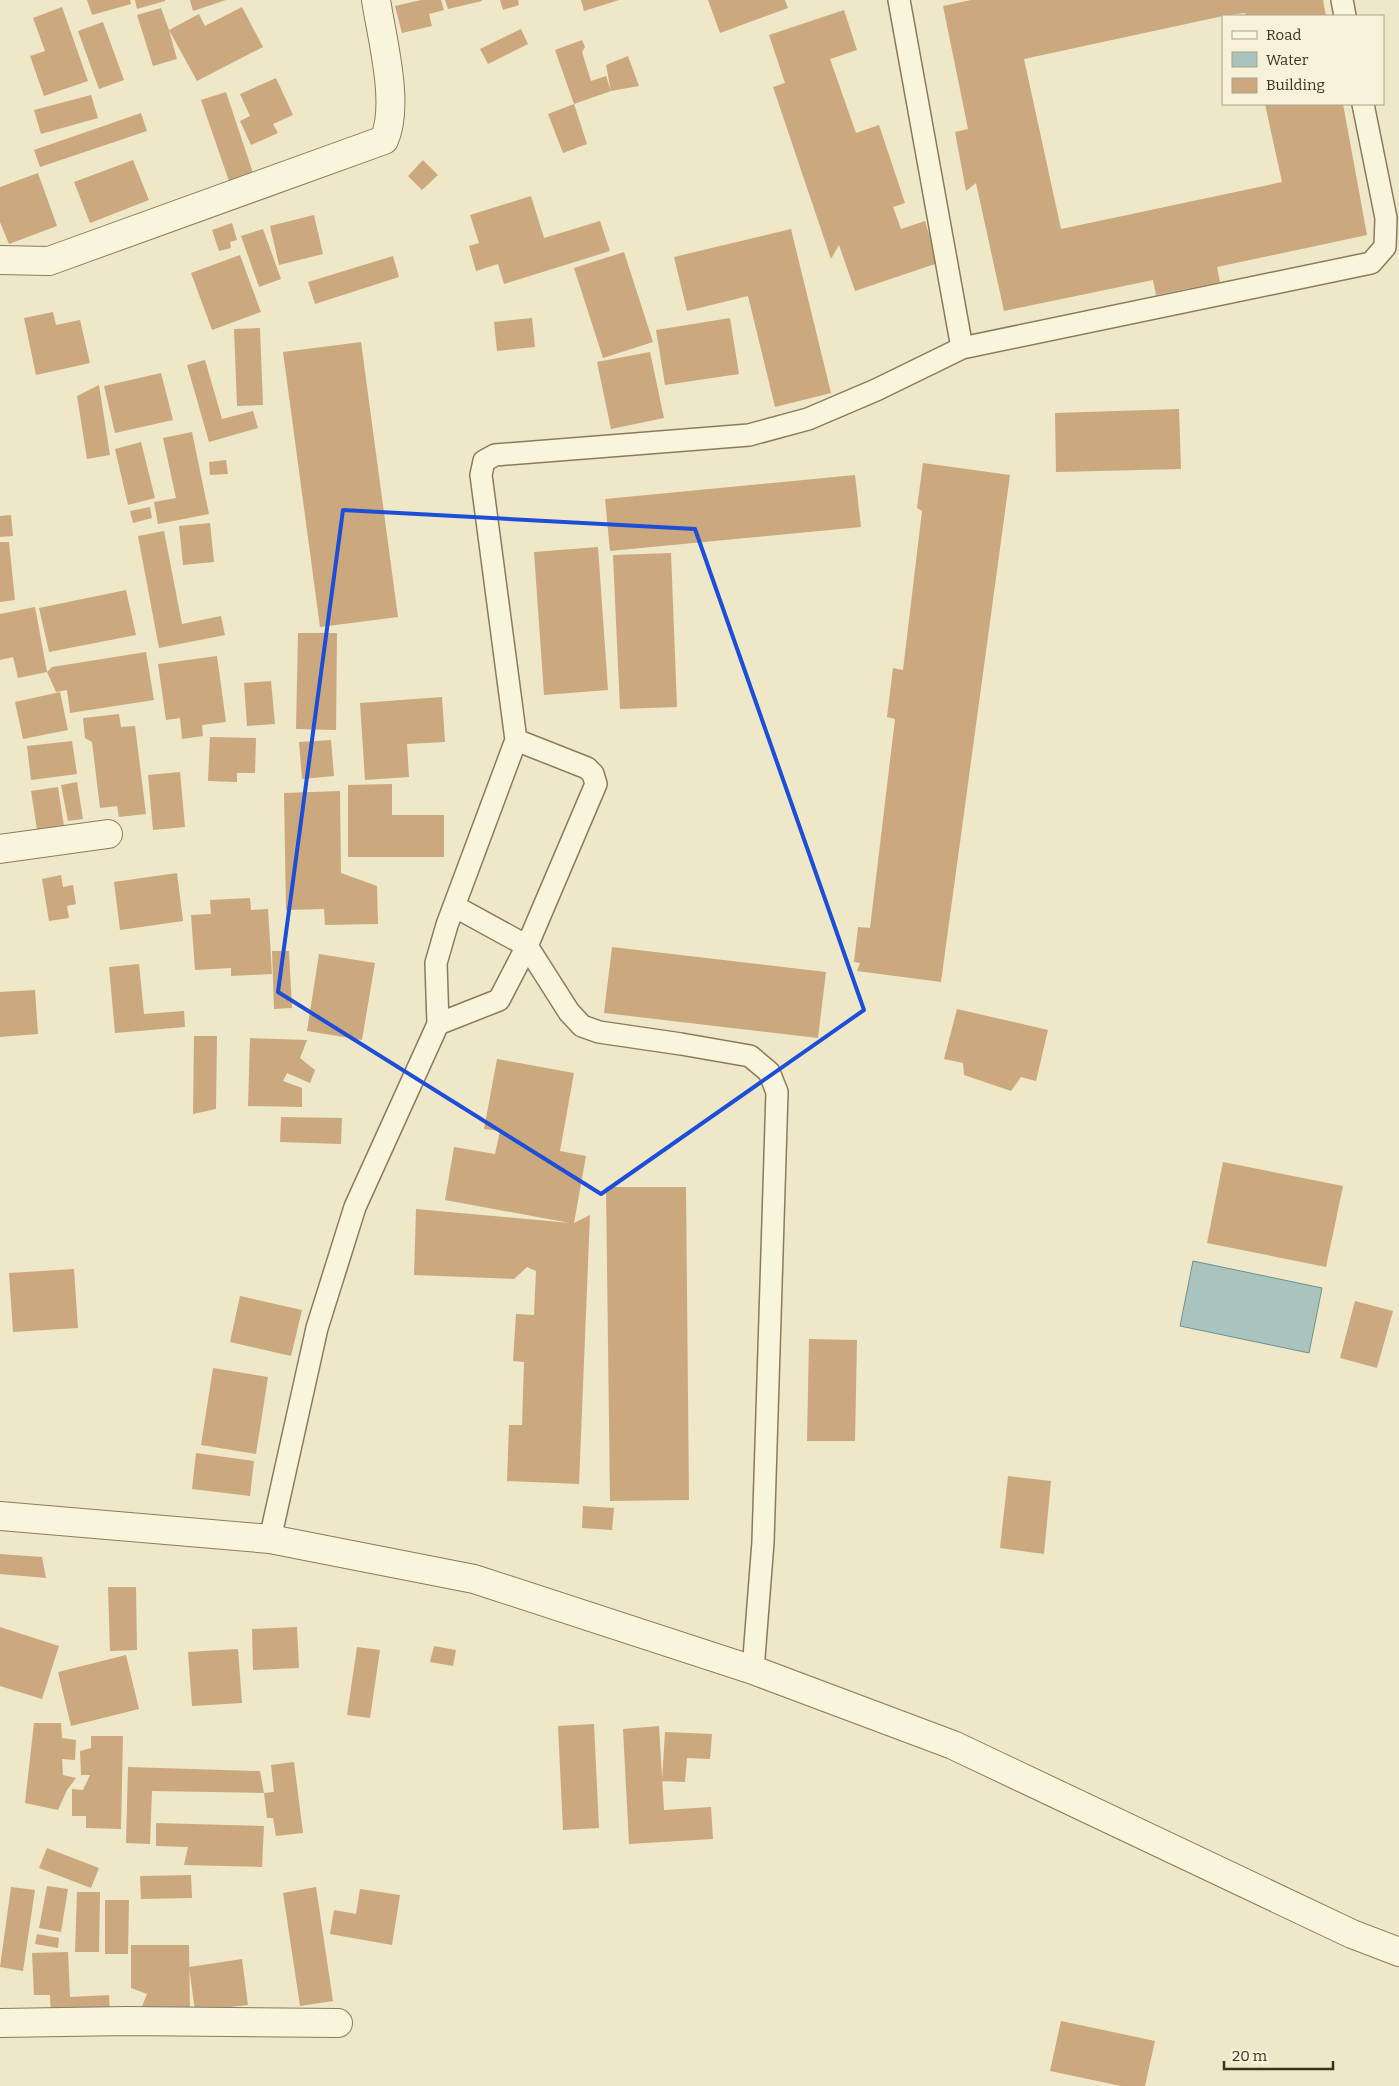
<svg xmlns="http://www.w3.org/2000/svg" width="1399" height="2086" font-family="Bitter,serif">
<rect width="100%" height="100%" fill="#eee7c8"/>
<path fill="#a9c3be" stroke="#6f918d" d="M1193,1261L1322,1288L1309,1353L1180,1326Z"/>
<path fill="#cca87f" d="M87,0H130L131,4L92,15Z
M135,0H165V1L137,9Z
M190,0H226L193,11Z
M421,0H441L444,10L429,14L432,26L402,33L395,6Z
M445,0H482V1L448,9Z
M500,0H518L519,5L503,10Z
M581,0H619L584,11Z
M708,0H785L788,8L720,33Z
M971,0H1323L1326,16H1246L1245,13L1223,16L1024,59L1061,229L1282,182L1265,104H1343L1367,235L1217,267L1220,282L1156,295L1153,280L1004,311L976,183L966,191L955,132L968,129L943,6Z
M62,7L88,81L44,96L30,56L45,51L33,18Z
M242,7L263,47L197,81L169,30L199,14L205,26Z
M161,8L169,30L177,59L153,66L137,15Z
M844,10L857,50L830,59L856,133L879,125L905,203L893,207L901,229L925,221L938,263L855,291L839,245L831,259L773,87L785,83L769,35Z
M103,22L124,80L99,89L78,31Z
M521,29L528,44L488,64L480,49Z
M582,40L585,47L582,52L591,81L606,76L611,91L574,104L555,50Z
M628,56L639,86L611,91L606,65Z
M276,78L293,115L273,124L278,133L251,145L240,121L250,116L240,94Z
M226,92L253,173L229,181L201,100Z
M91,95L98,118L41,134L34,110Z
M574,104L587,144L563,153L548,114Z
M141,113L147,131L40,167L34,150Z
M133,160L149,200L90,223L74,182Z
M423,160L438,175L422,190L408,176Z
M38,173L57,226L9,244L0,222V187Z
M531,196L544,238L600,221L610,251L504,284L498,264L476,271L469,246L479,243L470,215Z
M314,215L323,254L279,265L270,226Z
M232,223L237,240L230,242L231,248L219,251L212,230Z
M263,229L281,279L259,287L241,236Z
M791,229L831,393L775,407L748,296L687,311L674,257Z
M624,252L653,342L603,358L574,268Z
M240,255L261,312L212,330L191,273Z
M393,256L399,277L315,304L308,282Z
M53,312L56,325L80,320L90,363L36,375L24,318Z
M532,318L535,347L497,351L494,322Z
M730,318L739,374L665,385L656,330Z
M260,328L263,405L237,406L234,329Z
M361,342L398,617L320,627L283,352Z
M650,352L664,418L611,429L597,362Z
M205,360L222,419L253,411L258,428L209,442L187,365Z
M161,373L173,420L115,433L104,386Z
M99,385L110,455L87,459L77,396Z
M1179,409L1181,469L1056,472L1055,413Z
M192,432L209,514L158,524L154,502L176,498L163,438Z
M141,442L155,498L128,505L115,449Z
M226,460L228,474L210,475L209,462Z
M923,463L1010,475L941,982L857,971L860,963L854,962L858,927L870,928L895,719L887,717L893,668L903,670L922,511L917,508Z
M855,475L861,527L610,551L605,499Z
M150,507L152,518L133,523L130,511Z
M11,515L13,536L0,537V516Z
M210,523L214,562L183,565L179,526Z
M164,531L182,624L221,616L225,635L159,648L138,536Z
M0,542H9L15,600L0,602Z
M598,547L608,690L544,695L534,552Z
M671,553L677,707L620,709L613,555Z
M126,590L136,635L49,652L39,608Z
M35,607L47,672L18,678L13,657L0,660V614Z
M298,633H337L336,730L296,729Z
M146,652L154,700L70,713L67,690L56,692L47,672L52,667Z
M217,656L226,722L202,725L203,736L182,739L180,718L166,720L158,664Z
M271,681L275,724L247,726L244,683Z
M60,692L68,730L23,739L15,702Z
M442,697L445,742L407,744L409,777L365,780L360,703Z
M119,714L121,727L135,726L146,814L119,817L117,806L100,808L92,742L85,738L83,718Z
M210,737L256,738L255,773H237V782L208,781Z
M331,740L334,776L302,779L299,742Z
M72,741L77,774L31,780L27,746Z
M180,772L185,827L153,830L148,775Z
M77,782L83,819L68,821L61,785Z
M392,784V815H444V857H348V785Z
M58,787L65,833L38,836L31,791Z
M340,791L341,873L377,886L378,924L325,925L324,909L286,910L284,793Z
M177,873L183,921L120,930L114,882Z
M61,875L63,887L73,885L76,904L67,906L69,918L49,921L42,879Z
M250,898L251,910L268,909L272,974L231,976V968L195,970L191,915L211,914L210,900Z
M612,947L826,972L818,1038L604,1013Z
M272,951H289L292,1008L274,1009Z
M319,954L375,963L362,1040L307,1031Z
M139,964L144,1014L184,1011L185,1027L115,1033L109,967Z
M35,990L38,1034L0,1037V992Z
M957,1009L1048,1030L1036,1081L1021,1077L1011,1091L964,1075L963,1063L944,1059Z
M194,1036H217L216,1109L193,1114Z
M250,1038L307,1040L300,1058L315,1070L310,1083L287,1073L283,1081L302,1088V1107L248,1106Z
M497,1059L574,1073L560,1151L586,1156L574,1223L590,1215L579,1484L507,1481L509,1425H522L524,1362L513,1361L516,1314L534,1315L536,1271L527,1267L514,1279L414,1275L416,1209L570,1223L445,1200L454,1147L495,1154L500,1131L484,1129Z
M281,1117L342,1118L341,1144L280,1142Z
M1223,1162L1343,1186L1326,1267L1207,1243Z
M606,1187H686L689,1500L610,1501Z
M74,1269L78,1328L13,1332L9,1273Z
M240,1296L302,1310L291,1356L230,1342Z
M1355,1301L1393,1311L1377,1368L1340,1358Z
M809,1339L857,1340L855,1441H807Z
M213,1368L268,1377L256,1454L201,1445Z
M196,1453L254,1461L250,1496L192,1489Z
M1008,1476L1051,1481L1044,1554L1000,1548Z
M583,1506L614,1508L612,1530L582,1528Z
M0,1554L42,1557L46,1578L0,1574Z
M108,1587H136L137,1650L110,1651Z
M0,1627L59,1646L42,1699L0,1686Z
M297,1627L299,1668L253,1670L252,1629Z
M434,1646L456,1650L453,1666L430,1662Z
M357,1647L380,1650L370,1718L347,1715Z
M238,1649L242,1703L192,1706L188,1652Z
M126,1655L139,1709L71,1726L58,1672Z
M34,1723H61L62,1738L76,1740L75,1760L62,1759L63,1775L76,1778L67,1790L58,1810L25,1803Z
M594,1724L599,1828L563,1830L558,1726Z
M659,1726L664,1810L711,1807L713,1839L629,1844L623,1729Z
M665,1732L712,1734L710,1759L687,1758L685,1782L662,1781Z
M91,1736H123L121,1829L86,1828V1816H72V1789L83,1790L90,1775H81L80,1751L91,1748Z
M294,1762L303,1833L276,1836L273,1818H267L264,1793L274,1792L271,1765Z
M128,1767L260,1771L264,1793L152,1791L150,1844L126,1843Z
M156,1823L264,1826L262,1867L184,1865L188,1847L156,1846Z
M47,1848L99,1868L91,1888L39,1868Z
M191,1875L192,1898L141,1899L140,1876Z
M47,1886L68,1889L61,1932L39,1928Z
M11,1887L35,1890L23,1971L0,1967Z
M316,1887L333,2001L300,2006L283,1893Z
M360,1889L400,1895L392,1945L330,1934L334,1910L356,1914Z
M77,1892H100L99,1952H75Z
M105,1900H129L128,1954H105Z
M37,1934L59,1938L58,1948L35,1944Z
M131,1945H189L190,2011H140L147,1994L131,1988Z
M68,1952L70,1997L109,1995L110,2013L51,2015L50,1995H34L32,1953Z
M242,1959L248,2005L195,2011L189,1967Z
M1061,2021L1155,2041L1145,2086H1121L1050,2071Z"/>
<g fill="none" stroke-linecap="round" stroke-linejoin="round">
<defs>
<path id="lane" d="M899,0L962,348
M1342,0L1345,16
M454,906L527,946L569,1012L582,1026L599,1032L681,1044L750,1056L769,1072L777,1092L763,1542L753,1670
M438,1024L499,1000L527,946L596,784L593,774L587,768L516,740
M270,1539L317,1328L355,1207L438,1024L436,963L447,925L516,740L481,475L484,461L495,455L749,435L808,419L876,390L962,348L1371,263L1385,247L1386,218L1363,104"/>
<path id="street" d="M0,260L49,261L384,140C400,105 382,39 376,0
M0,849L108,834
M0,1516L270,1539L474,1579L753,1670L953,1745L1352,1934L1399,1952
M0,2023L127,2021L338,2023"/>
</defs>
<use href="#lane" stroke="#8b7b5d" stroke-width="24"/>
<use href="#street" stroke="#8b7b5d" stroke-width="30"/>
<use href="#lane" stroke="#f9f4dc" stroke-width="21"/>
<use href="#street" stroke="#f9f4dc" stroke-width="28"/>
</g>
<path fill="none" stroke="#1d4ed8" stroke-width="4" stroke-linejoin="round" d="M343,510L695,529L864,1010L601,1194L278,992Z"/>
<rect x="1222" y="15" width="162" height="90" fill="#f6f1d8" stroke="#aba48e"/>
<rect x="1232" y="31" width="25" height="8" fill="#f9f4dc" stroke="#aba48e"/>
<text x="1266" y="40" font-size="15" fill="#3b3120">Road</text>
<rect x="1232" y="52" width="25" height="15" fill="#a9c3be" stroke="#aba48e"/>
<text x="1266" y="65" font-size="15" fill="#3b3120">Water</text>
<rect x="1232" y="78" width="25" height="15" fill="#cca87f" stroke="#aba48e"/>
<text x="1266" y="90" font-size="15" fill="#3b3120">Building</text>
<path d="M1224 2061v8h109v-8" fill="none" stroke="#3b3120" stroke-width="2.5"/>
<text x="1232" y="2061" font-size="15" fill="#3b3120" stroke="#f6f1d8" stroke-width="4" paint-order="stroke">20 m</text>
</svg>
